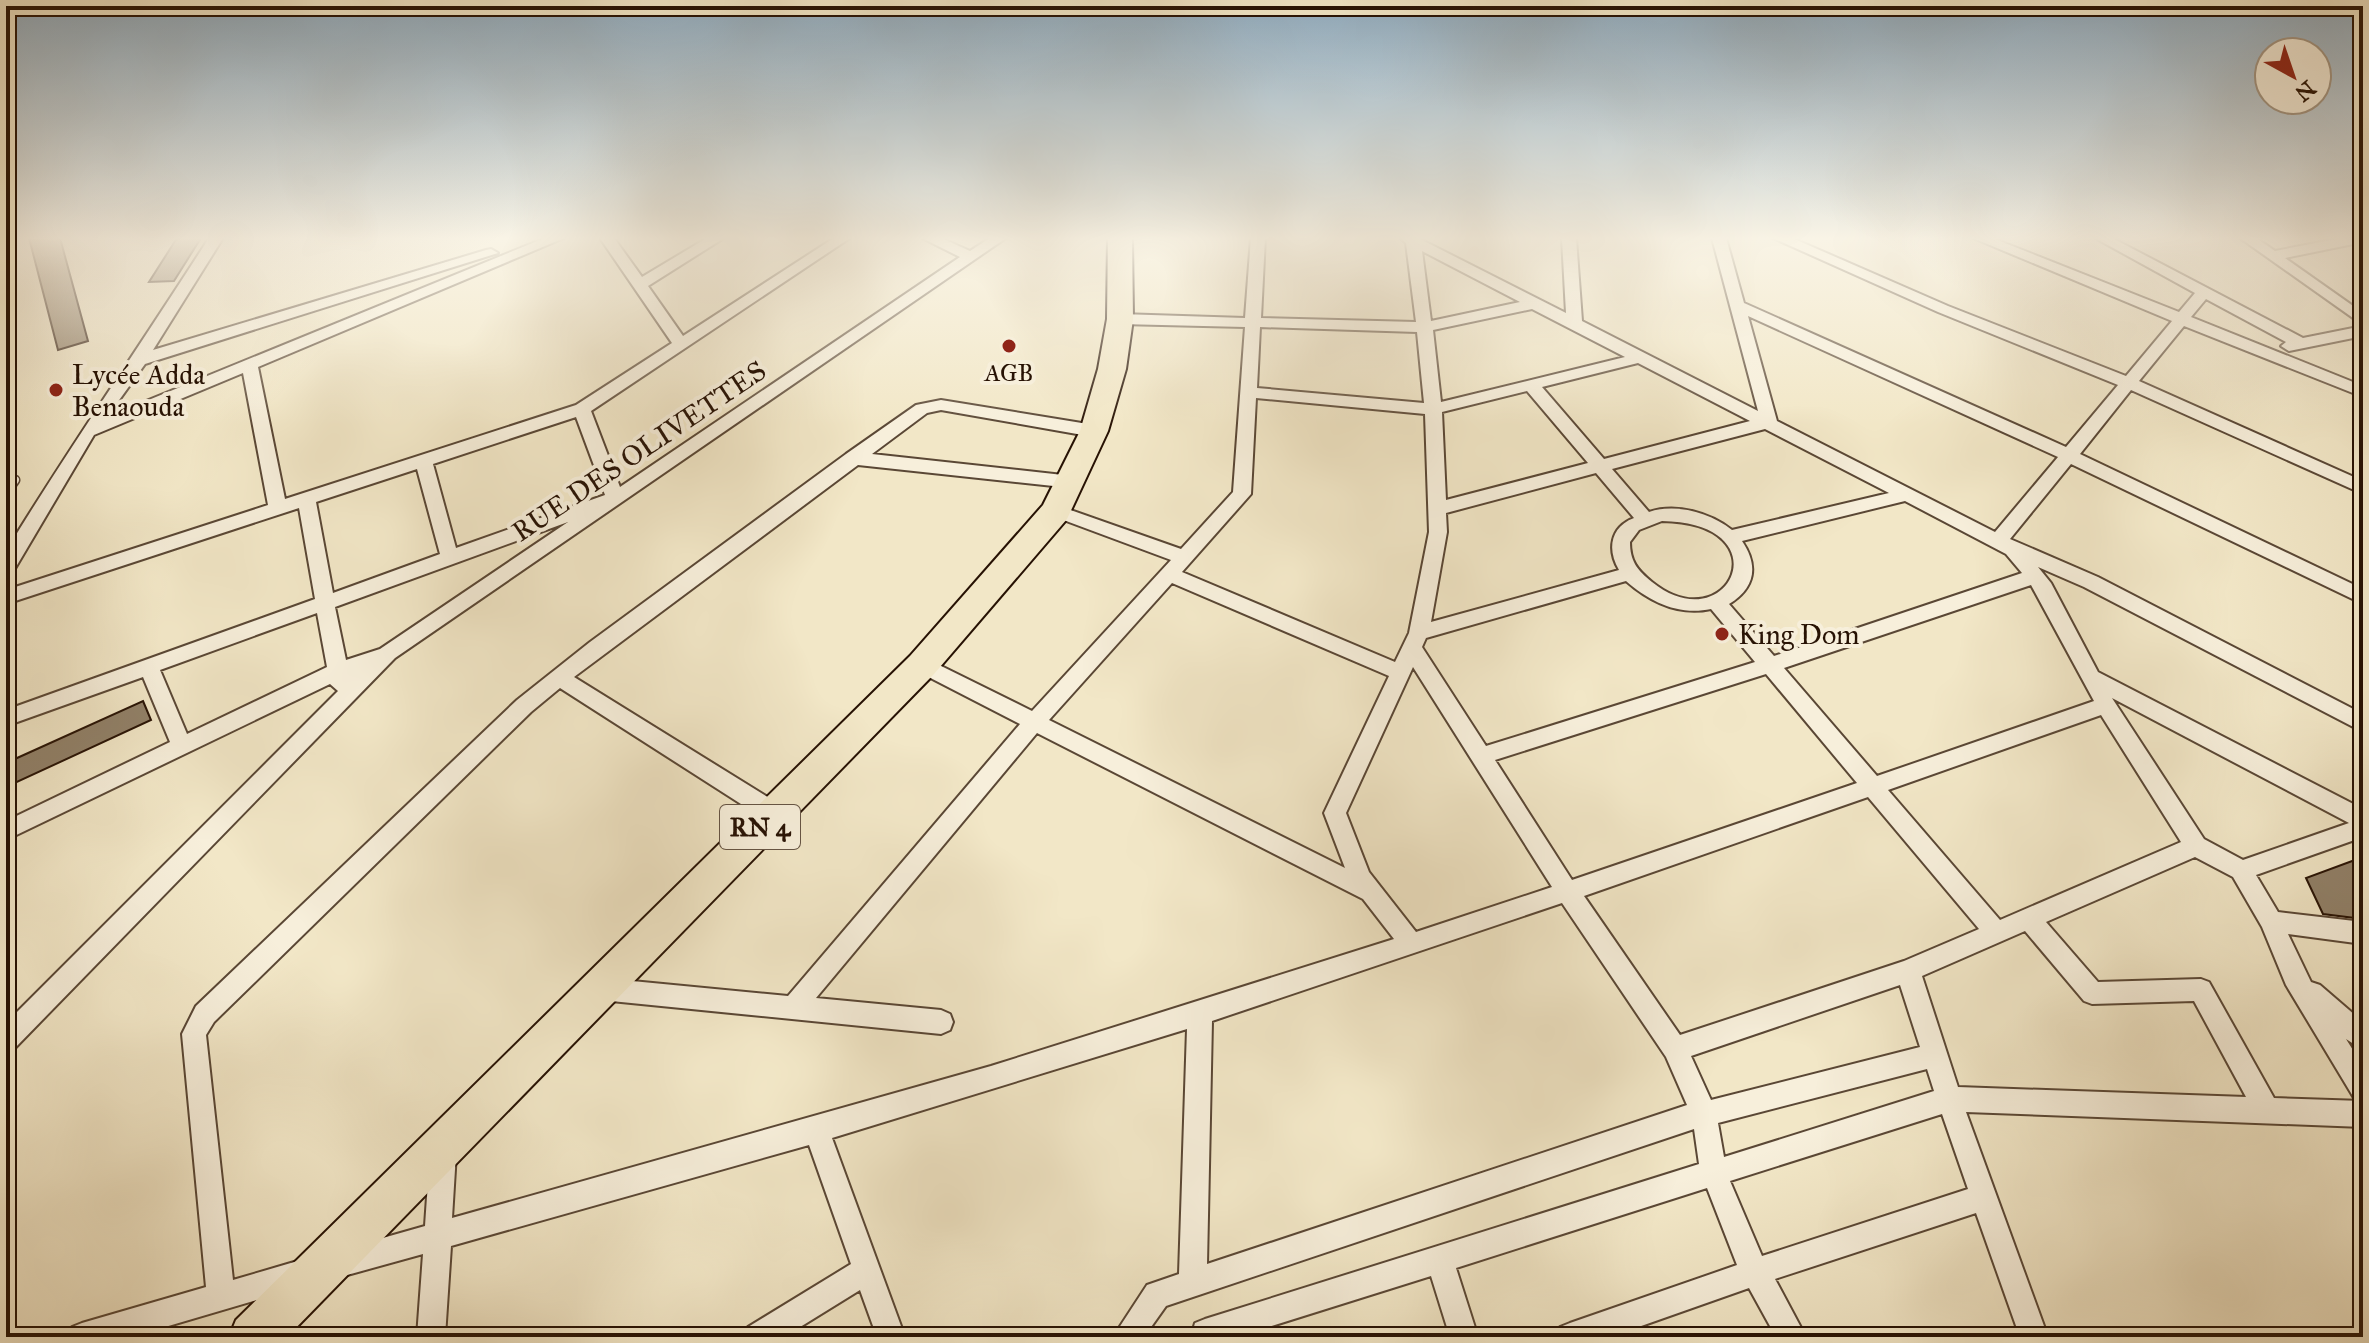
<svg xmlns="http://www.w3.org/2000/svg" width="2369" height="1343" font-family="'IM FELL Great Primer',serif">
<rect width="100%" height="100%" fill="#f2e7c7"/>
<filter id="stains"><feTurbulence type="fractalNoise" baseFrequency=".0025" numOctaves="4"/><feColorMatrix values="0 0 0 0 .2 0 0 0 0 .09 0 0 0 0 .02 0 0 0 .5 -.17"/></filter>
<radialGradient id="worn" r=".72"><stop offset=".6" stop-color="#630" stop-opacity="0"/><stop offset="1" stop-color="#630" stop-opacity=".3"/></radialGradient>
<path fill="#918169" stroke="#271204" stroke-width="2" d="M29,238H60L88,341L58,350Z
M177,238H201L174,281L149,282Z
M143,701L151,720L6,787V763Z
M2363,857V919L2323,914L2306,878Z"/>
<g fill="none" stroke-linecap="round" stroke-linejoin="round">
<defs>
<path id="lane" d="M6,477L15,480L6,493"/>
<path id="street" d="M209,238H223L153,350L486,250L491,249L498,253L145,364L107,417L545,238H564L258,367L285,499L576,405L672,343L600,238H614L642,277L707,238H724L648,286L683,336L834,238H850L591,411L620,487L960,257L922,238H941L970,251L990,238H1006L395,658L15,1048L6,1052V1023L338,691L330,684L6,840V821L170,742L143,677L6,726V710L315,599L299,508L6,604V590L268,505L243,373L94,435L13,572L6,574V551C71,445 142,343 209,238ZM576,417L605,495L456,548L433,464ZM417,469L440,554L333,593L316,502ZM568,522L380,649L346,660L335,607ZM317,613L327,667L187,734L160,670Z
M1251,238H1265L1261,318L1416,322L1406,243L1400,238H1418L1566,313L1562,238H1576L1582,321L1758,411L1712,238H1726L1744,303L2066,447L2118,385L1938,312L1773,238H1792L1948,306L2126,376L2172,321L1973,238H1992L2179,312L2195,293L2095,238H2112L2303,338L2363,326V336L2289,351L2281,346L2286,342L2206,299L2191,317L2363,386V397L2184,326L2139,381L2363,481V494L2131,390L2080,454L2363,589V604L2071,464L2010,539L2098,577L2363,714V732L2084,587L2038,567L2051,583L2098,672L2363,809V837L2256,875L2278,912L2363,922V944L2288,934L2311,982L2320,985L2363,1022V1050L2346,1039L2363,1066V1101L2354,1098L2286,985L2262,927L2233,877L2195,857L2046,922L2098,982L2201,979L2209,982L2274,1098L2363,1101V1127L1966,1112L2048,1337H2020L1976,1213L1775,1279L1806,1337H1776L1749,1288L1610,1337H1556L1560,1327L1570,1323L1737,1265L1707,1188L1456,1268L1478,1337H1450L1431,1276L1237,1337H1191L1195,1323L1205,1319L1699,1164L1694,1129L1166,1306L1144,1337H1113L1147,1285L1179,1274L1187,1029L832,1138L905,1337H877L860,1290L784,1337H744L748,1327L851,1264L809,1145L451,1246L445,1337H417L423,1254L340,1277L330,1273L326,1263L330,1253L425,1226L430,1153L434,1144L443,1140L452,1144L456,1153L452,1218L991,1066L1394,939L1363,899L1037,733L816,998L941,1010L950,1014L953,1022L950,1030L941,1034L601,1000L593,997L589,989L593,981L601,978L788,996L1020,724L915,670L912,665L915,660H929L1032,711L1171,560L1050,515L1047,511L1050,507H1062L1181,549L1233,492L1245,327L1120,324L1112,319L1120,314L1245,318ZM1422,251L1520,302L1431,321ZM1532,309L1625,357L1441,402L1433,330ZM1748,316L2058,457L1995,532L1777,421ZM1260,327L1417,332L1424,403L1257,388ZM1638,363L1750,421L1604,459L1542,387ZM1527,391L1588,463L1446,500L1442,412ZM1256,398L1425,414L1429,532L1409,633L1395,662L1182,572L1251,494ZM1765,429L1889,493L1732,530C1710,513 1677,503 1649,512L1612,469ZM1596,473L1634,518C1610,527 1607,550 1619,570L1431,622L1447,532L1446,513ZM1905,501L2006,554L2022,573L1774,656L1729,604C1755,588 1759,566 1742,541ZM1662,521C1785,523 1728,643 1652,582C1637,570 1630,561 1630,542L1639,530ZM1626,581C1650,602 1679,616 1711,609L1755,662L1486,746L1422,647L1426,638ZM1172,583L1389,676L1324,813L1345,868L1049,720ZM2031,585L2094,701L1877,776L1784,668ZM1413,667L1552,887L1416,932L1369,872L1346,813ZM1766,674L1857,783L1572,880L1495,760ZM2112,698L2349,823L2243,860L2204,839ZM2101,715L2181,842L2000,920L1888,790ZM1868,797L1979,929L1904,961L1680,1035L1584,896ZM1562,903L1666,1057L1687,1105L1207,1264L1212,1021ZM2025,931L2084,1001L2092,1004L2194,1001L2246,1097L1958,1087L1922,976ZM1900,985L1920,1047L1711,1100L1691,1056ZM1927,1069L1934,1091L1724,1157L1718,1123ZM1942,1114L1968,1189L1762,1256L1730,1181Z
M2240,238H2256L2275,251L2341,238H2363V242L2285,258L2363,313V325Z
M941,400L1094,425L1103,431L1094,437L941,410L927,413L872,454L1072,476L1081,482L1072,488L858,465L574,677L782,806L785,813L782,820L774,822L766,820L560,688L531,712L214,1022L206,1035L233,1280L301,1260L311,1264L315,1274L311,1284L131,1337H68L72,1327L82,1323L206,1287L182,1034L196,1006L517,700L590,642L846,454L916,405Z"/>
<path id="primary" d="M1108,238H1132L1133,319L1126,369L1108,431L1067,519L934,674L287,1337H229L236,1320L910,656L1043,505L1080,431L1098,369L1107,319Z"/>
</defs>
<use href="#lane" stroke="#5a4735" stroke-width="11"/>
<use href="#street" stroke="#5a4735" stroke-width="4"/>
<use href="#primary" stroke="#271204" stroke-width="4"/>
<use href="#lane" stroke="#f7efdb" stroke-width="8"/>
<use href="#street" fill="#f7efdb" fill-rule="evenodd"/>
<use href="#primary" fill="#f2e7c7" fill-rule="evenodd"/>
</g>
<linearGradient id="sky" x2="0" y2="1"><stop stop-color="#90acc0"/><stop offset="0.56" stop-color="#f9f4e6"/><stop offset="1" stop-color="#f9f4e6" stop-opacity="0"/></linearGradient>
<rect width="2369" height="426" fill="url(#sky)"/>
<g fill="#8f2418" stroke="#f7efdb" stroke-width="3">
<circle cx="1009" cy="346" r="8"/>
<circle cx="56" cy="390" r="8"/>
<circle cx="1722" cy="634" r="8"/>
</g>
<g text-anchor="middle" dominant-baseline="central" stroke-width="8" stroke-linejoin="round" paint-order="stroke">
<g font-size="24" fill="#271204" stroke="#f7efdb">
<text x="1009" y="373">AGB</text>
</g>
<rect fill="#f7efdb" stroke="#655444" stroke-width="2" x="720" y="805" width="80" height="44" rx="6"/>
<g font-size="26" font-weight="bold" fill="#271204">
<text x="760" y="827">RN 4</text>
</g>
<g font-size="28" fill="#271204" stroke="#f7efdb" text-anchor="start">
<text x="72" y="374">Lycée Adda<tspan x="72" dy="32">Benaouda</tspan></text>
<text x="1738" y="634">King Dom</text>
</g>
<g font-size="28" fill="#271204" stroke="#f7efdb">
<text transform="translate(639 451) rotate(-34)">RUE DES OLIVETTES</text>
</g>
</g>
<rect width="2369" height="1343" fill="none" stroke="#f2e7c7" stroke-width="32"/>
<rect x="8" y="8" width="2353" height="1327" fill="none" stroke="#271204" stroke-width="4"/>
<rect x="16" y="16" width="2337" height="1311" fill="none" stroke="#271204" stroke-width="2"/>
<g transform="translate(2293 76) rotate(140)"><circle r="38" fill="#f7efdb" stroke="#a49785" stroke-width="2"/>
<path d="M0-6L14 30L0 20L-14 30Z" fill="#8f2418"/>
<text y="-12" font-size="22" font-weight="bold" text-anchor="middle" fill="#271204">N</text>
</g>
<rect width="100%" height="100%" filter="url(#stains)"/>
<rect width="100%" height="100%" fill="url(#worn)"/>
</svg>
